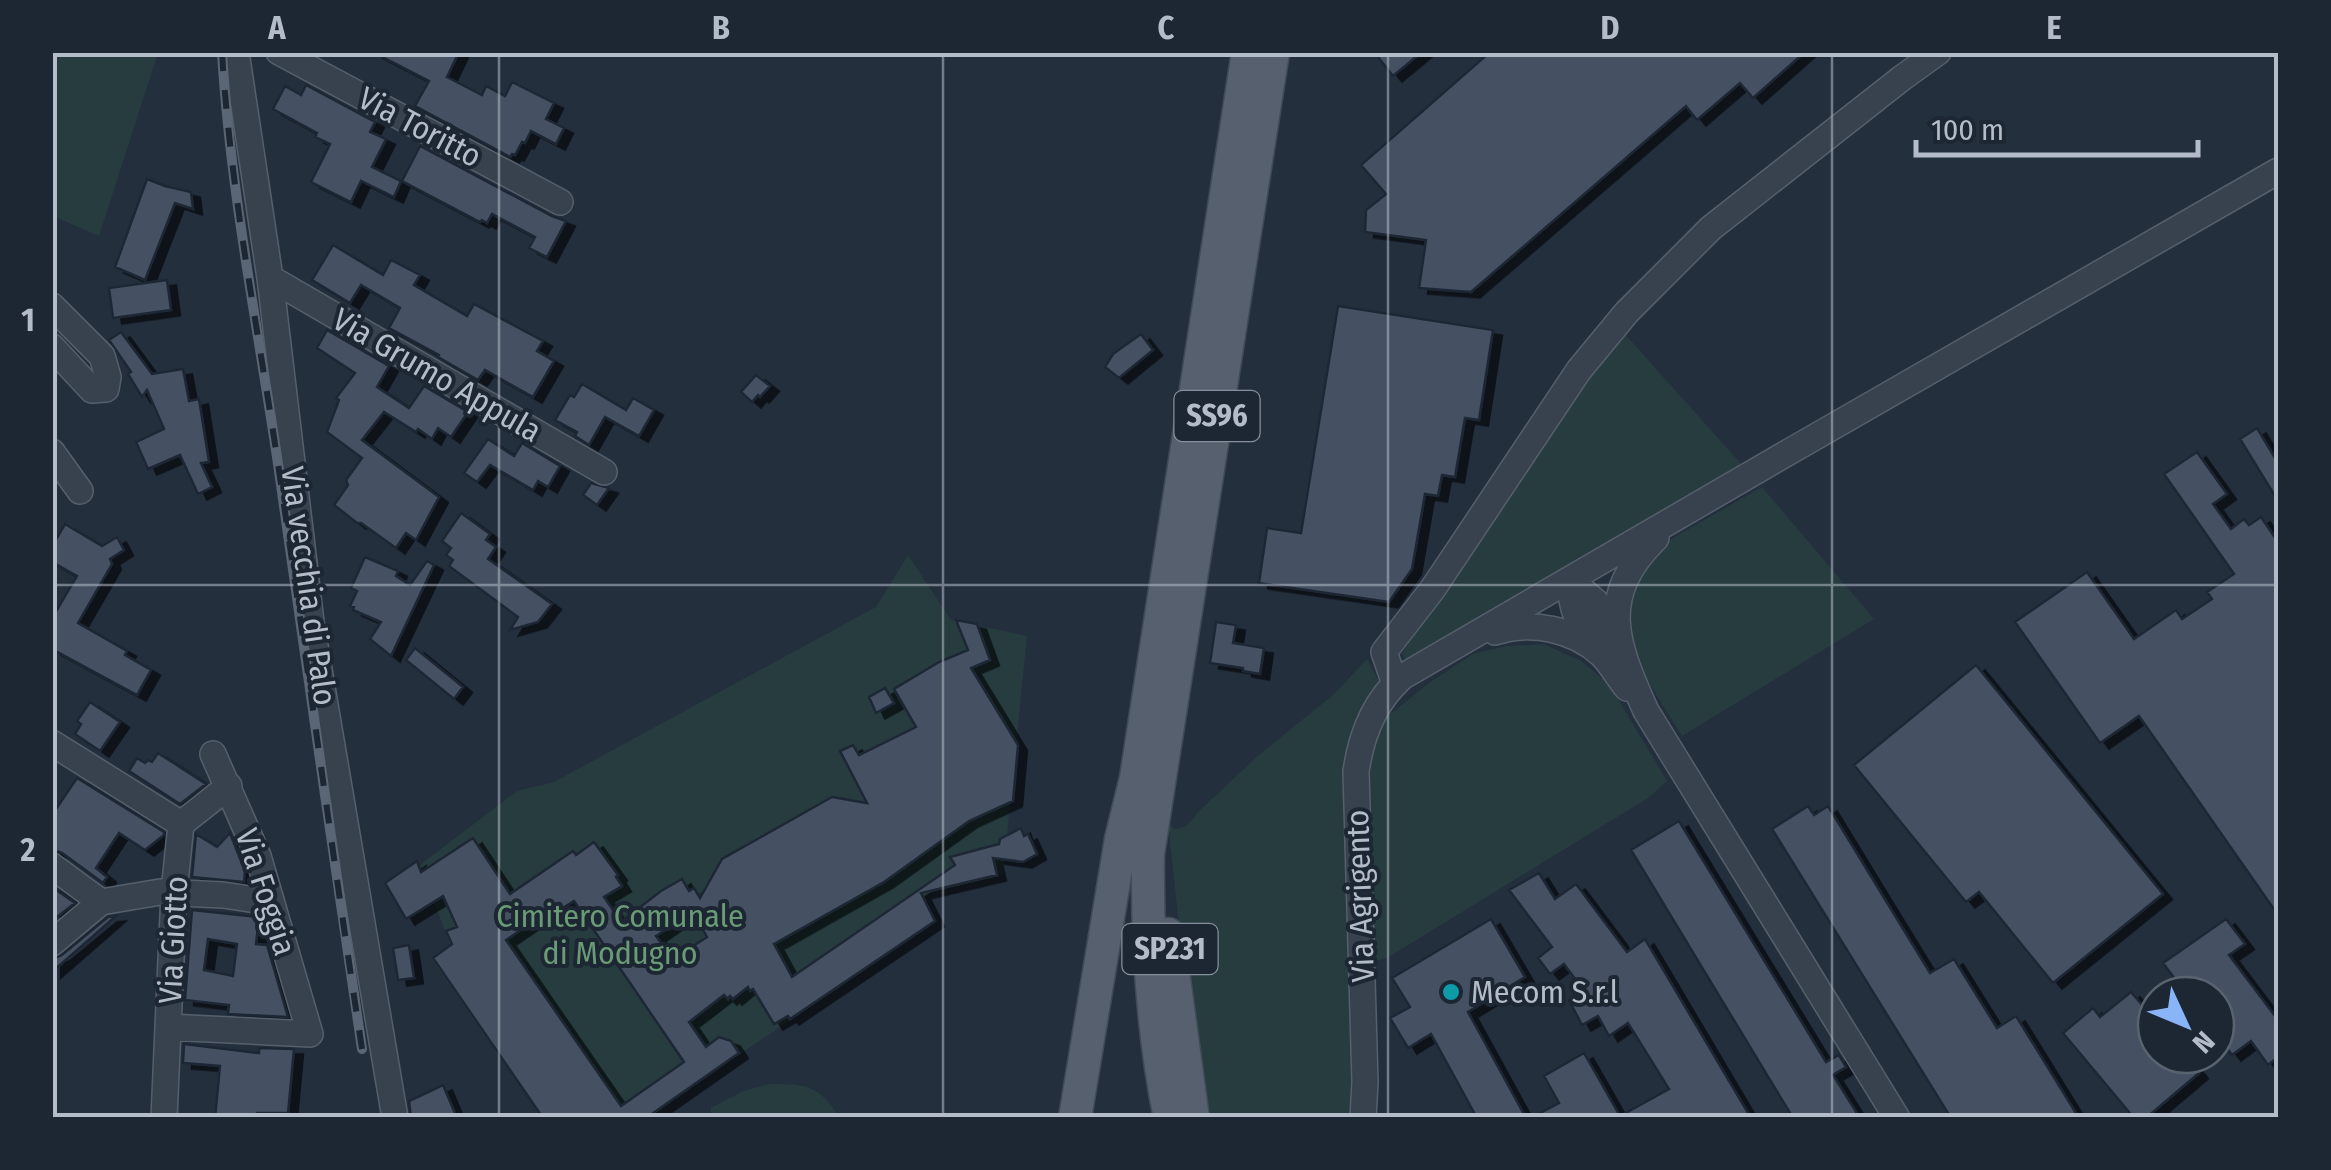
<svg xmlns="http://www.w3.org/2000/svg" width="2331" height="1170" font-family="'Fira Sans Condensed',sans-serif">
<defs>
<filter id="shadow"><feDropShadow dx="9" dy="5.5" stdDeviation="0" flood-color="#0009"/></filter>
</defs>
<rect width="100%" height="100%" fill="#242f3e"/>
<path fill="#263c3f" d="M53,52L158,53L99,236L53,216Z
M1623,332L1743,466L1406,660L1402,654L1410,641L1593,370Z
M1762,487L1874,619L1682,736L1634,659L1626,624L1634,586L1653,554L1671,539Z
M908,555L951,620L1027,636L1003,874L923,895L935,921L648,1117H541L432,960L451,947L420,865L517,791L554,782L876,607Z
M1544,644L1581,661L1609,684L1667,781L1648,798L1387,958L1374,961L1367,760L1383,720L1429,683L1473,654L1506,646Z
M1367,659L1380,683C1358,710 1352,726 1345,760L1355,1043L1350,1117H1206L1191,1036L1168,823L1174,829C1186,829 1191,822 1198,812L1259,755L1333,695Z
M770,1084C802,1084 817,1084 836,1112L828,1118L711,1117V1108L743,1091Z"/>
<path fill="#455162" stroke="#1f2835" stroke-width="2.5" fill-rule="evenodd" filter="url(#shadow)" d="M373,52H459L447,77L482,95L486,86L505,96L512,82L554,103L546,119L564,128L556,144L531,131L525,143L522,142L515,155L512,154L510,157L415,106L429,81Z
M1374,52H1422L1393,76Z
M1490,52H1805L1753,98L1740,83L1697,120L1686,106L1471,292L1419,288L1426,240L1365,232L1366,210L1386,194L1361,165Z
M306,85L375,122L370,132L386,139L372,167L401,181L394,197L361,181L351,202L311,182L330,144L315,137L317,133L273,109L285,86L301,95Z
M420,146L552,216L566,221L547,257L529,248L535,237L492,214L487,223L482,220L480,222L402,181Z
M147,179L165,186L191,192L193,209L175,203L145,280L115,267Z
M333,245L383,275L391,260L420,275L414,285L467,316L474,304L543,341L537,351L554,361L533,397L485,370L478,380L438,357L439,355L389,328L400,308L361,285L350,303L312,280Z
M167,280L171,310L113,318L109,288Z
M1338,306L1493,330L1479,420L1465,418L1455,477L1442,475L1438,496L1425,494L1412,569L1389,602L1259,583L1267,528L1301,533Z
M327,330L389,366L377,387L409,408L424,386L468,412L451,437L438,428L432,439L418,429L416,432L384,412L362,440L439,497L416,540L406,533L396,548L361,523H357L334,505L348,485L346,480L362,458L327,432L339,400L336,398L355,373L317,348Z
M121,332L152,374L183,369L189,401L199,399L209,462L201,463L212,487L198,494L180,455L148,469L136,442L164,429L147,390L142,397L128,374L131,372L109,340Z
M1141,334L1153,350L1119,378L1105,367L1113,354Z
M756,375L770,386L760,397L758,395L752,402L741,392Z
M582,384L626,410L633,398L654,410L639,436L605,417L589,445L575,436L577,432L555,420L570,395L574,397Z
M2257,428L2278,463V501L2240,439Z
M488,439L514,456L522,443L560,466L548,487L538,481L533,490L490,465L477,482L464,473Z
M2197,452L2227,494L2213,504L2231,529L2244,519L2249,525L2261,517L2278,542V915L2139,716L2100,743L2015,622L2087,572L2134,639L2176,610L2182,619L2212,599L2207,592L2234,574L2164,474Z
M591,483L609,488L597,505L583,495Z
M461,513L490,534L486,540L496,547L488,559L552,604L538,622L510,630L518,617L449,566L453,560L446,555L451,548L442,541Z
M65,524L102,546L117,537L124,550L110,559L112,564L78,623L127,651L125,655L151,670L137,695L52,649V618L77,576L52,562V546Z
M365,557L398,571L396,576L410,585L427,561L434,565L391,656L370,639L381,622L353,610L354,607L350,606L357,591L351,588Z
M956,620L977,624L990,660L971,668L1018,745L1013,801L969,821L884,882L774,944L792,977L955,865L950,857L999,844L1000,839L1021,828L1024,836L1028,834L1037,854L1023,862L993,858L997,875L921,893L935,921L790,1019L788,1016L774,1024L753,989L750,991L748,987L733,999L730,996L728,999L724,995L689,1022L706,1047L719,1037L731,1041L739,1053L646,1118H543L433,958L452,944L446,931L457,927L443,896L406,919L385,883L417,861L421,872L473,838L510,894L573,851L576,855L594,842L618,875L616,877L622,886L604,897L621,922L661,891L682,879L689,891L694,888L700,898L722,859L832,797L867,803L840,751L853,745L859,755L916,727L894,689L939,662L968,650ZM574,901L684,1062L621,1106L506,940L547,912L550,916ZM693,911L707,937L673,959L656,936Z
M1216,622L1236,625L1233,643L1264,648L1260,674L1243,671V668L1210,663Z
M415,648L463,687L454,699L406,660Z
M1976,665L2163,894L2053,983L1979,892L1966,902L1854,765Z
M885,688L894,703L876,713L869,697Z
M90,702L120,722L100,751L75,734L81,724L77,721Z
M158,753L206,784L180,804L129,771L137,758L145,763L148,760L152,762Z
M77,778L164,832V835L145,850L119,833L96,868L107,877L103,883L62,853L52,850V815Z
M1808,806L1814,815L1828,806L1930,973L1954,959L1997,1028L2016,1016L2079,1118H1951L1772,829Z
M1679,821L1826,1062L1839,1055L1846,1067L1833,1075L1860,1118H1793L1631,850Z
M230,833L245,871L244,882L192,877L196,834L217,847Z
M1539,873L1555,899L1576,884L1627,952L1645,939L1751,1118H1531L1559,1103L1544,1076L1584,1053L1620,1116L1669,1089L1628,1023L1609,1036L1598,1016L1582,1025L1571,1004L1587,995L1564,964L1550,974L1538,958L1552,947L1509,890Z
M52,887L75,903L52,921Z
M192,910L259,917L256,944L267,945L288,1017L228,1014L229,1005L185,1000ZM208,939L237,944L233,976L204,970Z
M116,916L52,972V959L62,955L108,917Z
M1491,919L1525,977L1468,1012L1526,1118H1477L1431,1034L1408,1048L1390,1018L1410,1007L1392,978Z
M2226,919L2245,944L2229,955L2278,1020V1057L2268,1065L2251,1041L2232,1055L2216,1034V995H2187L2163,963Z
M409,945L414,978L398,980L393,948Z
M2131,992L2156,1021V1055H2184L2199,1073L2146,1118H2134L2063,1033L2093,1008L2100,1017Z
M184,1044L259,1053V1048L294,1049L288,1113H257L256,1118H215L220,1066L183,1063Z
M443,1085L457,1118H411L409,1101Z"/>
<g fill="none" stroke-linecap="round" stroke-linejoin="round">
<defs>
<path id="minor" d="M236,52L270,278L311,622L395,1118
M279,52L560,202
M270,278L604,472
M52,306L102,356L108,377L106,389L92,390L52,347
M52,452L80,491
M1656,538C1596,597 1616,644 1646,711L1897,1118
M1495,632C1531,620 1574,629 1602,655C1611,664 1618,677 1627,688
M1594,646C1577,624 1571,608 1570,580L1596,602L1615,635
M1395,684L1384,652L1432,590L1579,370L1627,312L1711,228L1902,78L1938,52
M52,743L181,824
M52,866L101,902
M52,943L101,902L160,892L223,895L270,902
M168,1027L310,1034L258,856L213,754
M164,1118L174,892L181,824L229,786
M1363,1118L1365,1082L1356,772C1361,735 1374,702 1402,677L1775,460L2278,171"/>
<path id="major" d="M1168,934L1193,1118
M1075,1118L1121,839L1136,778L1248,52
M1170,1118C1152,1031 1147,942 1148,854L1273,52"/>
</defs>
<use href="#minor" stroke="#565f6c" stroke-width="28"/>
<use href="#major" stroke="#414a57" stroke-width="35"/>
<use href="#minor" stroke="#38414e" stroke-width="25"/>
<use href="#major" stroke="#56606e" stroke-width="32"/>
<defs>
<path id="rail" d="M222,52C230,188 257,323 277,457C306,654 332,852 362,1049"/>
</defs>
<use href="#rail" stroke="#5a6575" stroke-width="10"/>
<use href="#rail" stroke="#1d2633" stroke-width="6" stroke-dasharray="19" stroke-linecap="butt"/>
</g>
<path fill="none" stroke="#b4bcc9" stroke-width="2.5" stroke-opacity="0.55" d="M499,52V1118M943,52V1118M1388,52V1118M1832,52V1118M52,585H2278"/>
<circle fill="#0f9aa8" stroke="#1d2633" stroke-width="4" cx="1451" cy="992" r="10"/>
<g text-anchor="middle" dominant-baseline="central" stroke-width="8" stroke-linejoin="round" paint-order="stroke">
<g fill="#1d2633" stroke="#878f9c" stroke-width="2.5">
<rect x="1174.5" y="391" width="85" height="50" rx="8"/>
<rect x="1122.5" y="924" width="95" height="50" rx="8"/>
</g>
<g font-size="30" font-weight="bold" fill="#b4bcc9">
<text x="1217" y="416">SS96</text>
<text x="1170" y="949">SP231</text>
</g>
<g font-size="32" fill="#b4bcc9" stroke="#1d2633">
<text transform="translate(420 127) rotate(28)">Via Toritto</text>
<text transform="translate(437 375) rotate(30)">Via Grumo Appula</text>
<text transform="translate(309 586) rotate(82)">Via vecchia di Palo</text>
<text transform="translate(266 892) rotate(72)">Via Foggia</text>
<text transform="translate(1360 896) rotate(-92)">Via Agrigento</text>
<text transform="translate(173 940) rotate(-87)">Via Giotto</text>
</g>
<g font-size="32" fill="#6b9a76" stroke="#1d2633">
<text x="620" y="916">Cimitero Comunale<tspan x="620" dy="37">di Modugno</tspan></text>
</g>
<g font-size="32" fill="#b4bcc9" stroke="#1d2633" text-anchor="start">
<text x="1471" y="992">Mecom S.r.l</text>
</g>
</g>
<rect width="2331" height="1170" fill="none" stroke="#1d2633" stroke-width="110"/>
<g transform="translate(2186 1025) rotate(134)"><circle r="48" fill="#1d2633" stroke="#59626f" stroke-width="2.5"/>
<path d="M0-8L18 38L0 25L-18 38Z" fill="#8ab4f8"/>
<text y="-15" font-size="28" font-weight="bold" text-anchor="middle" fill="#b4bcc9">N</text>
</g>
<path d="M1916 140v15h282v-15" fill="none" stroke="#b4bcc9" stroke-width="5"/>
<text x="1931" y="140" font-size="30" fill="#b4bcc9" stroke="#1d2633" stroke-width="8" paint-order="stroke">100 m</text>
<rect x="55" y="55" width="2221" height="1060" fill="none" stroke="#b4bcc9" stroke-width="4"/>
<g font-size="32" text-anchor="middle" font-weight="bold" fill="#b4bcc9">
<text x="277" y="39">A</text>
<text x="721" y="39">B</text>
<text x="1166" y="39">C</text>
<text x="1610" y="39">D</text>
<text x="2054" y="39">E</text>
<text x="28" y="331">1</text>
<text x="28" y="861">2</text>
</g>
</svg>
